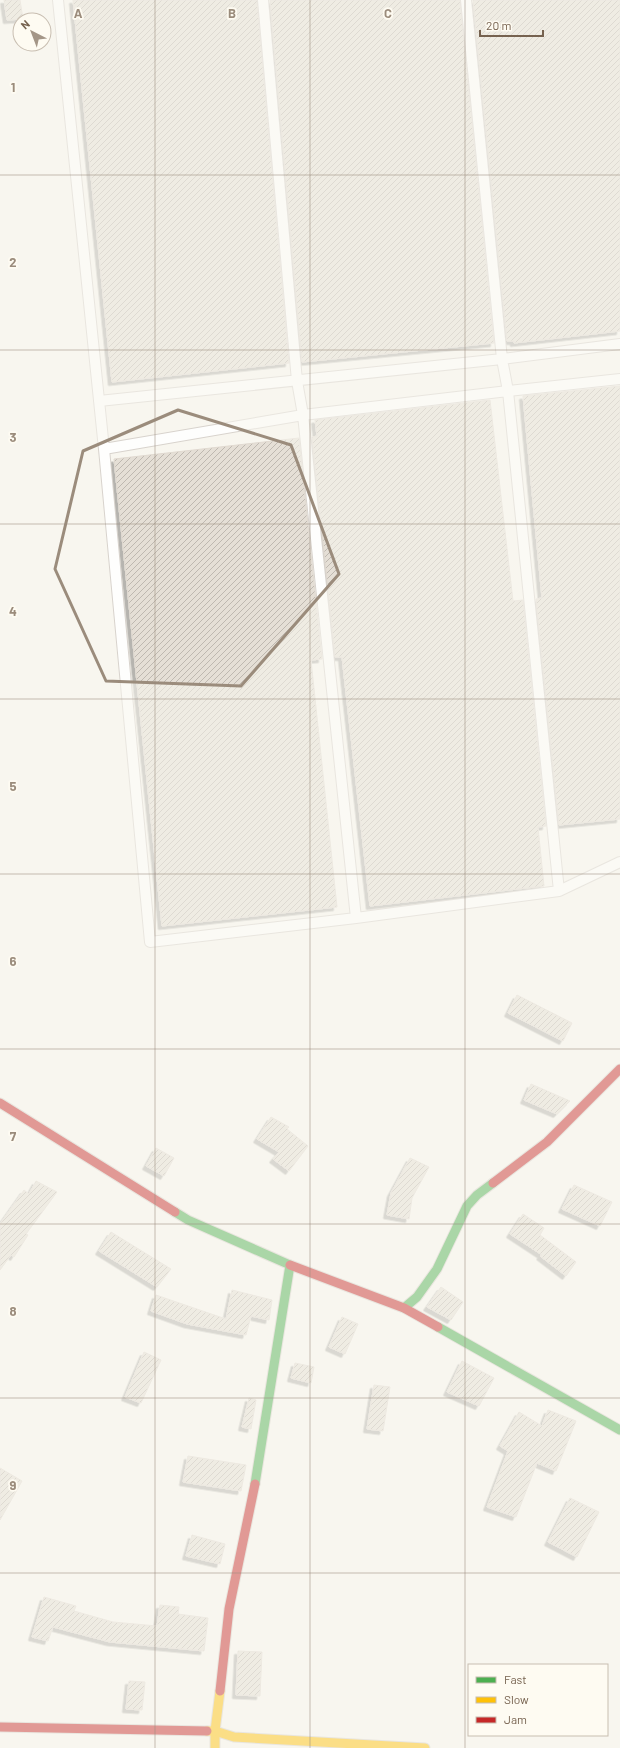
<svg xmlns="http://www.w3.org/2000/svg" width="620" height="1748" font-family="Barlow,sans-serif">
<defs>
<pattern id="building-hatch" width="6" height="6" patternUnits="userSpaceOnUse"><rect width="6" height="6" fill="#e5dfd6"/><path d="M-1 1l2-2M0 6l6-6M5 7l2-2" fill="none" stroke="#beb8b0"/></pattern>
<filter id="shadow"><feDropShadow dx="-3.5" dy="3.5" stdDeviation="0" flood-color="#0004"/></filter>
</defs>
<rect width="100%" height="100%" fill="#f8f6ef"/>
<path fill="url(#building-hatch)" stroke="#e1dad1" filter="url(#shadow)" d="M4,0H20L23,19L7,20Z
M73,0H257L289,363L112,382Z
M270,0H460L494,343L302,362Z
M473,0H620V331L514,343V341H507Z
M620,386V819L559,825L536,599L542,598L523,396Z
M490,400L513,601L523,600L546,826L538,827L544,886L370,906L342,657H335L312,437L317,436L315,420Z
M299,438L322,659L311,660L337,907L162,926L114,459Z
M517,995L572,1023L563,1041L508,1013Z
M531,1084L570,1101L557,1114L524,1100Z
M271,1117L289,1127L287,1129L308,1146L289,1171L273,1159L279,1152L257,1139Z
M156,1148L174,1158L164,1176L146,1166Z
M410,1158L429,1167L412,1198L409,1219L387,1215L391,1193Z
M36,1181L57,1192L26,1234L28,1235L14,1257L11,1255L0,1270V1224L24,1190L29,1194Z
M574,1185L612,1202L600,1226L562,1209Z
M523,1214L544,1228L540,1235L576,1262L566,1276L540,1256L542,1255L510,1234Z
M111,1232L171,1269L157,1287L99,1251Z
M441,1287L463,1302L451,1320L427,1307Z
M232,1290L272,1300L269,1320L251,1316L246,1335L187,1324L151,1311L156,1295L226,1319Z
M342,1317L358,1324L345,1354L329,1347Z
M144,1352L161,1360L141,1403L125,1397Z
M462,1361L494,1378L479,1406L447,1392Z
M295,1363L314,1367L311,1383L291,1378Z
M374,1385L390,1387L383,1431L367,1429Z
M249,1398L256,1400L251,1429L242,1427Z
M548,1410L576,1421L556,1471L537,1463L516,1517L487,1507L508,1451L500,1446L519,1412L542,1426Z
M188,1456L246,1465L241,1491L183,1482Z
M0,1468L22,1481L0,1520Z
M570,1498L599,1512L577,1557L548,1542Z
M192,1535L225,1544L220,1564L186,1556Z
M44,1597L76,1606L74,1611L113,1622L157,1626L160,1605L179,1607L178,1614L208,1618L204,1651L110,1642L53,1627L48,1641L32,1637Z
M238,1651L262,1652L260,1696L236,1695Z
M129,1681L145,1682L142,1710L126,1709Z"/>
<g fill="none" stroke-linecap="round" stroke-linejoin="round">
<defs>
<path id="lane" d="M58,0L104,449L150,942L356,918L559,891L620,862
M263,0L297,381L303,415L356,918
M466,0L502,359L508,391L559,891
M99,401L502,359L620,344
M104,449L303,415L508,391L620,379"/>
<path id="fast" d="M175,1212L188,1220L290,1265L255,1484
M404,1308L417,1297L437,1269L467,1206L477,1195L493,1183
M438,1327L620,1430"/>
<path id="slow" d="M207,1731H215L234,1737L425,1748
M215,1748V1731L220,1691"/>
<path id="jam" d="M0,1103L175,1212
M493,1183L547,1142L620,1069
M290,1265L404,1308L438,1327
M220,1691L229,1609L255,1484
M0,1727L207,1731"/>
</defs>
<use href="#lane" stroke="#d8d3cd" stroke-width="12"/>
<use href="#fast" stroke="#d8d3cc" stroke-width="11"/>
<use href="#slow" stroke="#d8d3cc" stroke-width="11"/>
<use href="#jam" stroke="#d8d3cc" stroke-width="11"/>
<use href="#lane" stroke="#fefefd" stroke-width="10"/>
<use href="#fast" stroke="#4caf50" stroke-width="9"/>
<use href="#slow" stroke="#ffc107" stroke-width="9"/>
<use href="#jam" stroke="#c62828" stroke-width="9"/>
</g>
<path d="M0 0H620V1748H0ZM178,410L291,445L339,574L241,686L106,681L55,569L83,451Z" fill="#f8f6ef" fill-opacity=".55" fill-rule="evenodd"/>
<path fill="none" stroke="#9b8c7c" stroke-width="3" stroke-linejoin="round" d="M178,410L291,445L339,574L241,686L106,681L55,569L83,451Z"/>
<path fill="none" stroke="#9b8c7c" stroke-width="1" stroke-opacity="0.55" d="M155,0V1748M310,0V1748M465,0V1748M0,175H620M0,350H620M0,524H620M0,699H620M0,874H620M0,1049H620M0,1224H620M0,1398H620M0,1573H620"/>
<g font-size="13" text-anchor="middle" font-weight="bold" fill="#9b8c7c" stroke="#fefbf2" stroke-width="3.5" stroke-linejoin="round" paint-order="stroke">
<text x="78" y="18">A</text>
<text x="232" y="18">B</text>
<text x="388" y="18">C</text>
<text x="13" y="92">1</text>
<text x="13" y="267">2</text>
<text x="13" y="442">3</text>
<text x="13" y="616">4</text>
<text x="13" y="791">5</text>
<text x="13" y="966">6</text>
<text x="13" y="1141">7</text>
<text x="13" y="1316">8</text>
<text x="13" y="1490">9</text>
</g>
<rect x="468" y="1664" width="140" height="72" fill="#fefbf2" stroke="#c8beb1"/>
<rect x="476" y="1677" width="20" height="6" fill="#4caf50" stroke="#c8beb1"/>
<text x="504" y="1684" font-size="12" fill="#76624f">Fast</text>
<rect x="476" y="1697" width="20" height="6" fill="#ffc107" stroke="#c8beb1"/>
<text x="504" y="1704" font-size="12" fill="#76624f">Slow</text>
<rect x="476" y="1717" width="20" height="6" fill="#c62828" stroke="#c8beb1"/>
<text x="504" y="1724" font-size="12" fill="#76624f">Jam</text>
<g transform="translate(32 32) rotate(318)"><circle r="19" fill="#fefbf2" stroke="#c8beb1"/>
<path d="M0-3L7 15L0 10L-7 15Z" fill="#a49687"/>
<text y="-6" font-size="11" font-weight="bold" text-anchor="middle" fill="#76624f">N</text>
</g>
<path d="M480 30v6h63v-6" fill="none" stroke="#76624f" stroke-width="2"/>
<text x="486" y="30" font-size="12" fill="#76624f" stroke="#fefbf2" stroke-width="3" paint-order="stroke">20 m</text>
</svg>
